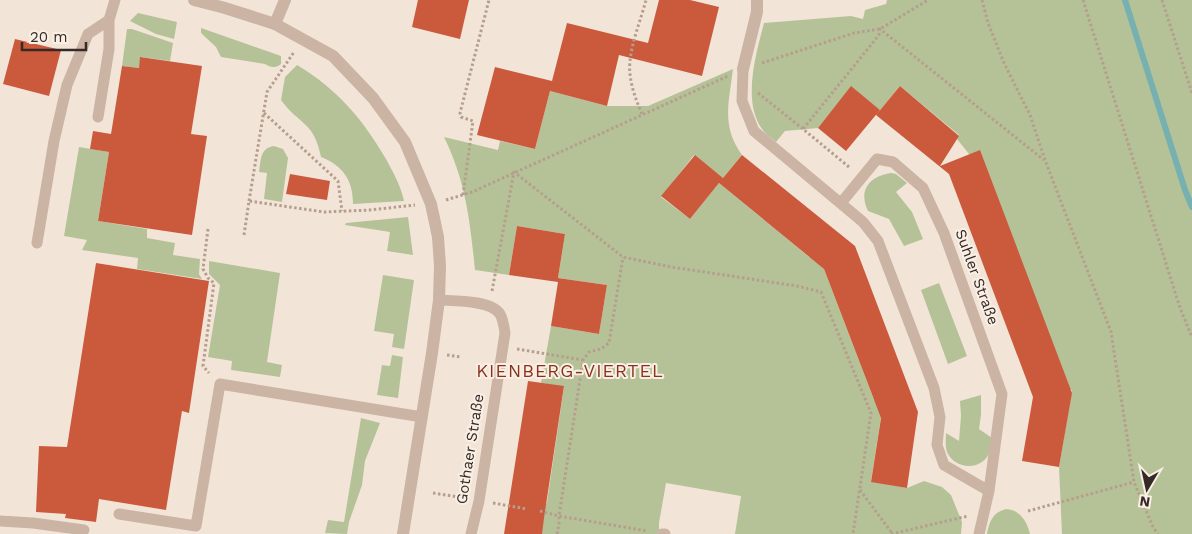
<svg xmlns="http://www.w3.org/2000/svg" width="1192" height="534" font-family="'Work Sans',sans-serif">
<rect width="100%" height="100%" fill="#f2e5d8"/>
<path fill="#b5c298" d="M887,0H1192V534H1062L1059,467L1072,390L1061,388L969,154L957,139L959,135L900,86L880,110L851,87L818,128L785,131L776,142C772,138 765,134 762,129C742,101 756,54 764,23L851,16L863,19L865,10L886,4Z
M138,13L177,22L174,39L156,34L130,21Z
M201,28L281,56V64C275,69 270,67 265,64L221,57L216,47L201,33Z
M127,29H132L173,43L170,61L141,57L139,68L122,66Z
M297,65C337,89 362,118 386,159C393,172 401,186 404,201L353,204C353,180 343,166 321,157C314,121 299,125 281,100L285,77Z
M733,69C729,103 721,126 742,155L723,178L694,155L661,197L690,219L719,183L809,257L819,256L874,400L883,404L871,481L907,488L924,481L942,487L951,495L962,522L961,534H735L741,496L666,483L659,523V534H542L539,520L547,502L564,387L541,383L551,326L599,334L607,285L558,278L565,234L517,226L509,275L475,270C470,221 466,182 444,137L498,150L500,141L535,149L550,91L607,106H648Z
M274,146L283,149L288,158L282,202L264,199L267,173L259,172C261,160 260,148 274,146Z
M79,147L109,152L98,221L147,229V238L175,243L173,255L200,259L199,274L202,279L137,269L138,258L82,250L87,240L64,236Z
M891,173L896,174L907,183L896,192L912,212L923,239L904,246L889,219L868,211C858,191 869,176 891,173Z
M408,217L413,255L387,251L390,232L345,225L346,223Z
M209,261L280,273L267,362L282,365L280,377L231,370L232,361L208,357L220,285L209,274Z
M383,275L414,280L404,349L392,347L394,334L374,331Z
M939,283L967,356L948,364L921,290Z
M392,355L403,357L398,398L377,395L382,365L390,366Z
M981,395V415L979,429L992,438C991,444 991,452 987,457C977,471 954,468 947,452C945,446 946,439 946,433L959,441L961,416L960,401Z
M361,418L380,423L365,461L362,485L349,522L347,534L325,533L328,520L344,522Z
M1006,509C1020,510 1027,521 1030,534H987C989,522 993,512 1006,509Z"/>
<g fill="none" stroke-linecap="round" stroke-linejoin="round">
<path stroke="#76b0b0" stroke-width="6" d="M1125,0L1185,190L1192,207"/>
</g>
<path fill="#cb5a3d" d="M418,0H469L460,39L412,27Z
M659,0H690L719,7L702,76L619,55L607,106L550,91L535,149L477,135L495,67L552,81L567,23L648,43Z
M15,39L61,50L49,96L3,84Z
M140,57L202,66L191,134L207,136L192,235L98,221L109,152L90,149L93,131L111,134L122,66L139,68Z
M851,86L880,110L846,151L818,128Z
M900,86L959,136L940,166L980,150L1072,393L1059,467L1022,461L1033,397L949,174L876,115Z
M695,155L723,178L742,155L855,246L918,412L907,488L871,482L881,418L824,269L719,183L690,219L661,196Z
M290,174L330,181L327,200L286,194Z
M517,226L565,234L558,278L607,285L599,334L551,326L558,282L509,275Z
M96,263L209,281L189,413L182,411L166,510L99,499L96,522L65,518L66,514L36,512L39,446L67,447Z
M528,381L564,386L544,518L542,534H504Z"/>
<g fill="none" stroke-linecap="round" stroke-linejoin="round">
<path stroke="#b69e8e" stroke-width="3" stroke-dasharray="2.5 2.5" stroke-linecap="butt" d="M982,0L988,23L1004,63L1030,115L1045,160L1111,332L1134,482L1153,527L1158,534
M1083,0L1180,308L1192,337
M1162,0L1192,93
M762,63L854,33L880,29L928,0
M758,93L803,129
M264,113L338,181L342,211
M642,114C635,98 628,79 630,61C632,41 641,19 646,0
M849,167L803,129L879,35L880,29L1044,160
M463,195L473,121L461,117L460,113L489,0
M446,200L472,192L728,76
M249,201L267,92L294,52
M208,229L203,269L208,278L214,283L203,366L209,373
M244,235L249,201L324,212L370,210L415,205
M492,291L514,172L623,257L671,267L797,286L821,292L871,413L853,534
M517,349L583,360
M447,355L461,357
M860,490L892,533
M433,493L465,498
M493,503L527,509
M540,511L559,516L647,531
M1028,511L1134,482
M557,534L559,524V516L583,360L589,352L601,349L609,343L623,257
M891,534L968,516"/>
<path stroke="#cbb4a4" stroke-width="11" d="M743,69L742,101L754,131L863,222L878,241L934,388L940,417L937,445L944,465L989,491
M98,117L109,49V20
M841,203L877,159L893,162L923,188L944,233L1002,394L989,491L979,534
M37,243L54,141L67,85L88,34L109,20L115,0
M439,300C454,301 491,300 500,314C503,319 504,326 505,333L479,501L471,534
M119,514L196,526L220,384L422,417
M0,521L33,523L84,530
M662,534H665"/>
<path stroke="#cbb4a4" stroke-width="12" d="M275,24L285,0
M743,69L757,12V0"/>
<path stroke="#cbb4a4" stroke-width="12" d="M194,0L225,8L275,24L333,56L373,98L405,142L431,204L438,237L440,266L439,300L432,353L403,534"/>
</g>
<g text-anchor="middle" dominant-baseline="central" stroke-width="4" stroke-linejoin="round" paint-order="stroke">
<g font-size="15" fill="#362a26" stroke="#faefe5">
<text transform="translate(977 277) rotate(70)">Suhler Straße</text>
<text transform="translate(470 449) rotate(-81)">Gothaer Straße</text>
</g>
<g font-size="18" letter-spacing="1" fill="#88311b" stroke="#faefe5">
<text x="570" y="370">KIENBERG-VIERTEL</text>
</g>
</g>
<g transform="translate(1147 489) rotate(189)" stroke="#faefe5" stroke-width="4" paint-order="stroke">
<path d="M0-4L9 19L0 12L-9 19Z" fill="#362a26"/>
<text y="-8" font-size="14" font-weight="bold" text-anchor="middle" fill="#362a26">N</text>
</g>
<path d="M22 42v8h64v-8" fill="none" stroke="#362a26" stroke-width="2.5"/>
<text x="30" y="42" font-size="15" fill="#362a26" stroke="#faefe5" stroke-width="4" paint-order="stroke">20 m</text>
</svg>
